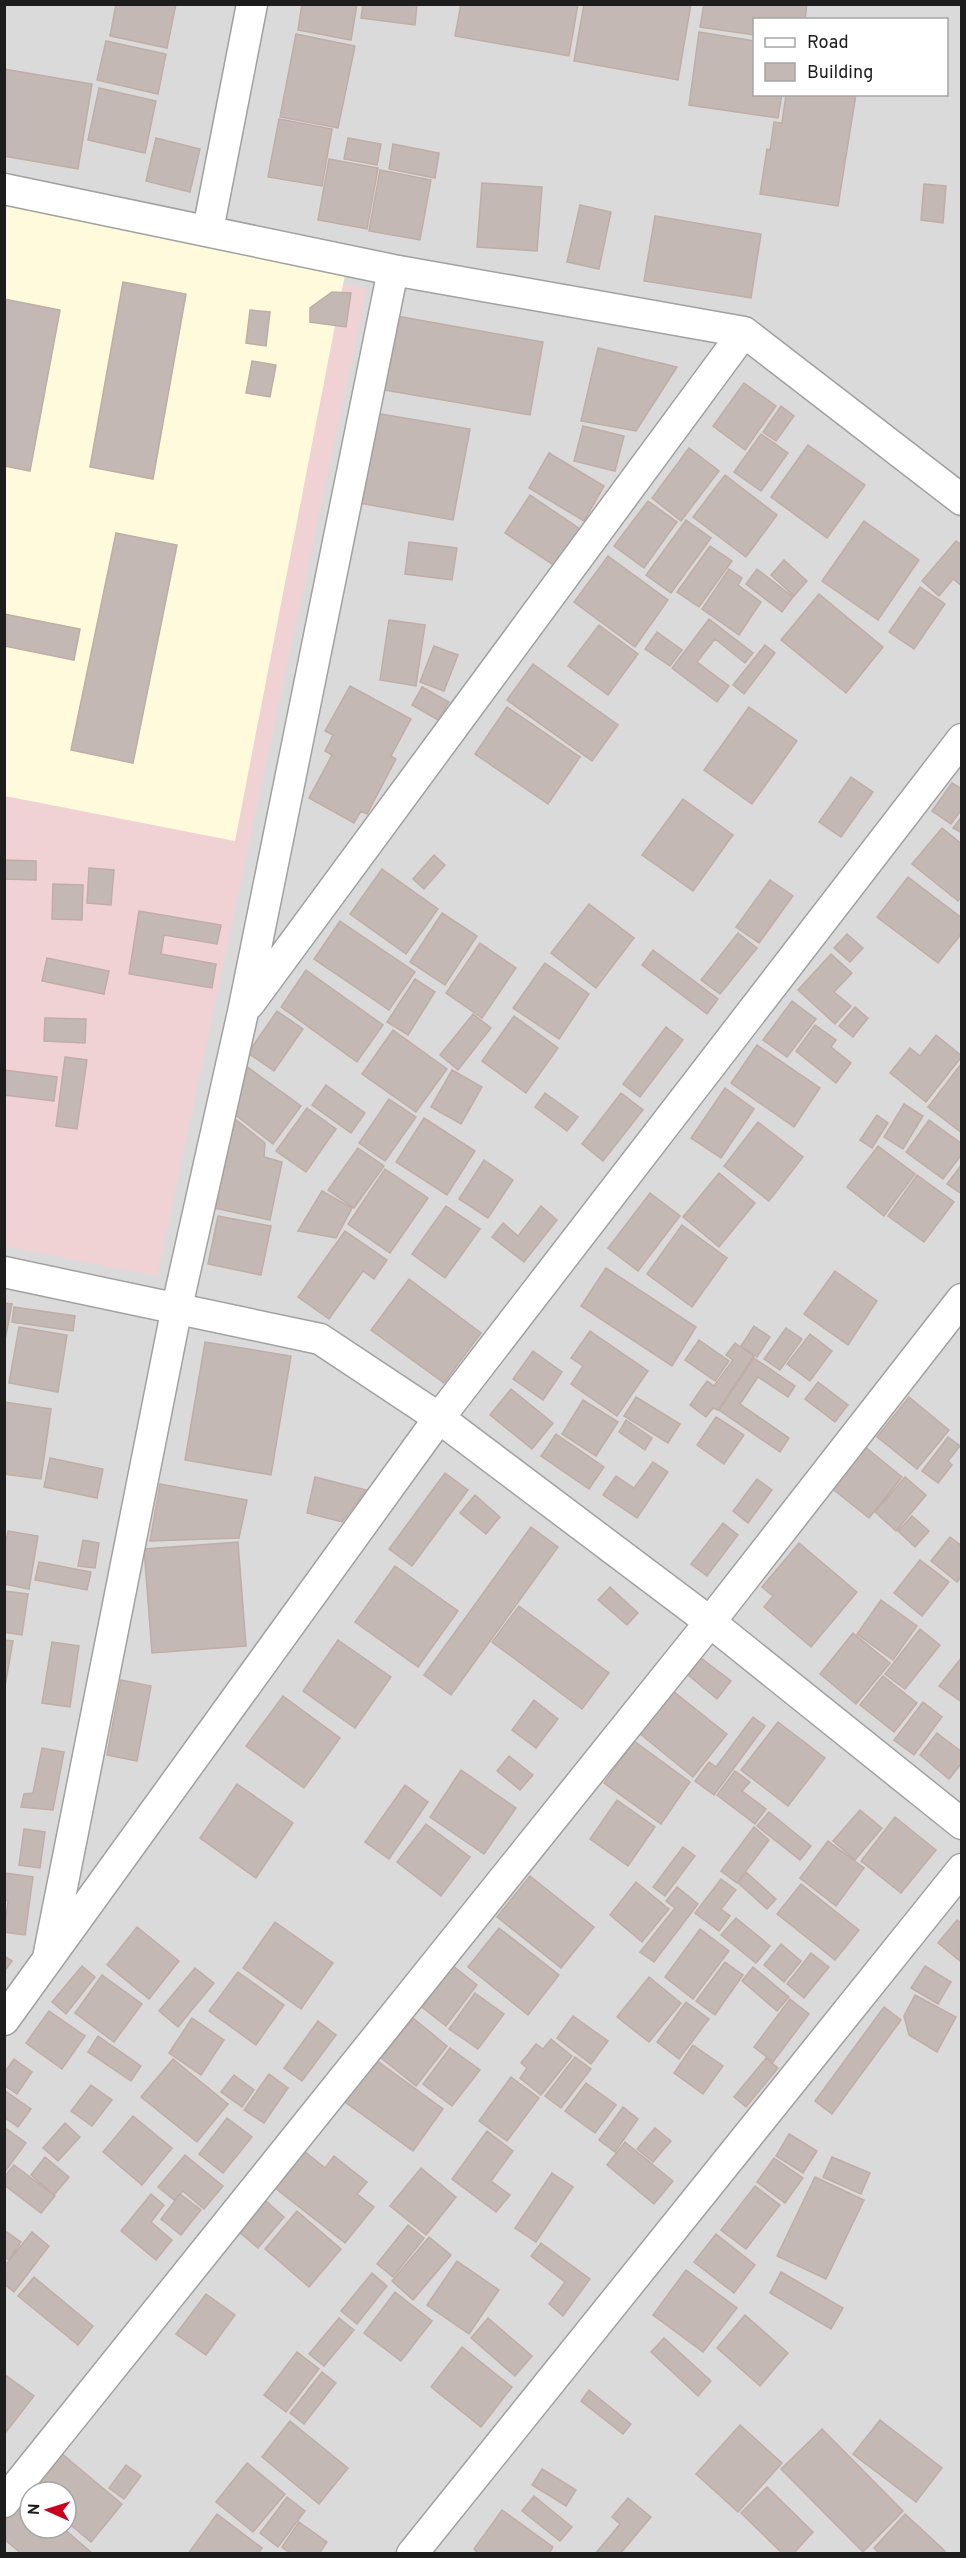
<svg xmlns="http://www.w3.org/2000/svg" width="966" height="2558" font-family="Overpass,sans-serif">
<rect width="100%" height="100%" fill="#efe9e3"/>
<path fill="#dbdada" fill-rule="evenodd" d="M4,5H961V2553H5ZM754,20H946V94H754ZM30,2492H66V2528H30Z"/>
<path fill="#f0d2d5" d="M4,222L367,289L157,1276L5,1246Z"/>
<path fill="#fffadc" d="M4,202L346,269L235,841L5,796Z"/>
<path fill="#c3b8b3" stroke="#c0ada6" stroke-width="1.5" d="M116,4H176L167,48L110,36Z
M302,4H357L351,40L298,30Z
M363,4H417L415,25L361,18Z
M461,4H578L569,56L455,36Z
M584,4H691L678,80L574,61Z
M704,4H807L805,20H754V35L700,27Z
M699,32L754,41V94H782L778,118L689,105Z
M296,34L355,46L338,128L280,117Z
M106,41L166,54L158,94L97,80Z
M4,69L92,84L78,169L4,156Z
M99,88L156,101L145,153L88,140Z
M786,94H856L838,206L760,194L767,149L770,150L774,122L782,123Z
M279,119L332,129L322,186L268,177Z
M156,138L200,149L190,192L146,181Z
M348,138L381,144L377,165L344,159Z
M393,144L439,153L435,178L389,169Z
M329,159L378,168L367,229L318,220Z
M380,170L431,180L420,240L369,231Z
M482,183L542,187L537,251L477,247Z
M924,184L946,186L943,223L921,220Z
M580,205L611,212L599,269L567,262Z
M655,216L761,234L751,298L644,281Z
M123,282L186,294L153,479L90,467Z
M332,292L351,293L346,327L310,322V308Z
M4,299L60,310L30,471L4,466Z
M250,310L270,312L266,346L246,343Z
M391,315L543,342L530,415L378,389Z
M598,348L677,367L636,431L581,421Z
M252,361L276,365L270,397L246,393Z
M744,383L776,406L745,450L713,426Z
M781,406L794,416L776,441L763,432Z
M375,413L470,429L453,520L359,503Z
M583,426L624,436L615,471L574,461Z
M761,434L788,453L761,491L734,472Z
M808,445L865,485L827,538L771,497Z
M689,448L719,471L681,521L652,498Z
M549,453L604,486L584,521L529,488Z
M725,475L777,515L746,557L693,517Z
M530,495L580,529L555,566L505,533Z
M648,501L677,522L644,568L614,546Z
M686,520L711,538L671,593L646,575Z
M864,521L919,560L878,620L822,581Z
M116,533L177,545L133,763L71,750Z
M956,541L962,545V586L953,579L939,596L922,581Z
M409,542L457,548L452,580L405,574Z
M710,546L732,561L699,607L677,592Z
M608,556L668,600L635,647L574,602Z
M784,560L807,581L794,596L771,575Z
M729,569L742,578L738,585L761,602L739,635L702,609Z
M757,569L793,597L782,612L746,584Z
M920,587L945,604L914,649L889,632Z
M819,594L883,647L846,693L781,640Z
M4,614L80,629L74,660L4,646Z
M709,619L753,653L745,663L715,639L697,662L729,686L717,702L672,668Z
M389,620L425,625L416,686L380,680Z
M599,625L638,654L608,695L568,666Z
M657,632L682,650L670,666L645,649Z
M765,645L775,653L744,694L733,685Z
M434,646L458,655L444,691L420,682Z
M533,664L618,725L592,761L507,700Z
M350,686L411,719L391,756L396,759L367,814L361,811L354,823L309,798L332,755L325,751L333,735L325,731Z
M422,687L449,702L438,720L412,705Z
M507,707L580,757L548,804L475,754Z
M749,707L797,741L752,804L704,770Z
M851,777L873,792L841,837L819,822Z
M952,783L962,789V809L951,824L932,811Z
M683,799L733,835L693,891L642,855Z
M962,816V833L953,828Z
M942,828L962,844V896L958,901L912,864Z
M434,855L445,865L424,889L413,879Z
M4,860L36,861V880L4,879Z
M89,868L114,870L111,905L87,903Z
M382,869L438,909L406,954L350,914Z
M908,877L962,918V933L938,963L877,917Z
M770,880L793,896L759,943L736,927Z
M53,884L83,885L82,920L52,919Z
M589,904L634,938L596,988L551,953Z
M139,911L221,925L217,944L164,935L161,954L216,964L212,988L129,974Z
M442,913L477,936L445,985L410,962Z
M340,921L415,972L389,1010L314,959Z
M738,933L757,948L720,994L701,980Z
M847,934L863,948L850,962L834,948Z
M480,943L516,968L482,1018L446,993Z
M653,950L718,999L707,1014L642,965Z
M831,954L852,973L834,992L851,1006L835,1024L798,990Z
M47,958L109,971L104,994L42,981Z
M545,963L589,994L559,1039L513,1008Z
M306,970L383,1025L357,1062L281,1007Z
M415,979L435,992L408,1035L387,1022Z
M792,1001L816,1019L787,1057L763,1040Z
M855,1007L868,1018L853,1037L839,1026Z
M277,1011L303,1029L274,1071L248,1053Z
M473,1014L491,1028L458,1070L440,1055Z
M514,1016L558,1048L526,1093L482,1061Z
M45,1018L86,1019L85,1043L44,1041Z
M815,1025L836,1040L831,1047L851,1063L836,1083L796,1051Z
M666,1027L683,1040L640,1097L623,1084Z
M393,1030L447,1069L416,1112L362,1074Z
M936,1035L962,1056L926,1102L890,1073L910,1048L920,1056Z
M757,1045L820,1088L794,1127L731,1083Z
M65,1057L87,1060L77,1129L56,1126Z
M962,1063V1133L928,1107Z
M246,1066L301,1106L273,1144L233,1113Z
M4,1070L57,1077L54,1101L4,1095Z
M452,1070L482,1087L461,1124L431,1107Z
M326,1085L365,1113L351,1133L312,1105Z
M725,1088L754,1109L721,1158L691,1138Z
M545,1093L578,1117L567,1131L535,1107Z
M621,1093L643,1110L603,1161L582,1144Z
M389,1099L416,1117L385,1161L359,1143Z
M904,1104L923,1116L903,1149L884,1137Z
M307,1108L336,1129L306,1172L276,1151Z
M230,1115L265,1143L264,1157L282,1162L270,1220L209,1207Z
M877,1115L888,1123L872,1148L860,1140Z
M424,1118L475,1151L447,1195L396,1162Z
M929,1120L962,1144V1154L943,1179L906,1152Z
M758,1122L803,1157L769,1201L724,1166Z
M878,1146L915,1174L884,1216L847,1187Z
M358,1148L384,1166L354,1208L328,1190Z
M484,1160L513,1180L488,1218L459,1199Z
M962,1164V1194L947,1184Z
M385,1169L428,1198L390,1253L348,1224Z
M719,1173L755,1203L719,1247L683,1217Z
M917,1175L954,1202L924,1242L888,1216Z
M322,1191L352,1208L336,1238L298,1231Z
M650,1193L680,1216L638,1271L608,1248Z
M446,1206L480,1229L445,1278L412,1254Z
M541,1206L557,1220L524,1262L492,1237L503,1223L518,1236Z
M218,1216L271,1226L261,1275L208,1264Z
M682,1225L727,1258L692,1307L647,1274Z
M345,1231L387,1260L374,1279L363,1271L329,1319L298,1297Z
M606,1268L696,1327L672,1366L581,1306Z
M835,1271L877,1301L848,1345L804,1314Z
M409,1279L481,1333L444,1383L371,1330Z
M4,1303L12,1304L4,1345Z
M14,1307L75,1316L73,1331L12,1322Z
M754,1326L770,1337L757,1357L741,1346Z
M19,1327L67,1335L58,1392L9,1383Z
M786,1328L802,1339L780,1370L764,1359Z
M590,1331L648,1371L617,1416L571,1384L583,1366L571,1358Z
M810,1334L832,1351L810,1381L787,1364Z
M699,1340L729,1361L715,1381L685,1360Z
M205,1342L291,1356L271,1475L185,1460Z
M735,1343L754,1356L718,1410L713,1408L706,1417L690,1405L707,1381L714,1386L733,1360L726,1355Z
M533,1351L562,1372L543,1400L513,1379Z
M754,1358L795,1386L788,1397L758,1377L740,1404L789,1438L780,1452L719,1410Z
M818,1382L848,1405L835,1422L805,1399Z
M511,1389L553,1423L532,1449L490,1415Z
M636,1397L680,1424L668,1443L624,1416Z
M909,1397L949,1430L917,1469L877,1437Z
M583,1400L618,1422L596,1456L562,1434Z
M4,1402L51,1409L41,1479L4,1474Z
M716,1417L744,1435L724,1464L697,1445Z
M626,1420L652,1438L645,1450L619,1432Z
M556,1434L604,1467L589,1489L541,1456Z
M948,1437L960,1446L948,1461L952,1465L938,1483L922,1471Z
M863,1445L902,1477L869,1518L830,1487Z
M50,1458L103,1469L97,1498L44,1487Z
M653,1462L668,1472L637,1518L603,1495L616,1476L634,1488Z
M445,1473L468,1490L412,1566L389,1549Z
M315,1477L366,1490L342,1522L307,1513Z
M905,1477L926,1495L896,1531L875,1512Z
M757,1479L772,1490L748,1523L733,1511Z
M160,1484L247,1500L239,1538L150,1541Z
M475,1495L500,1517L486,1534L460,1513Z
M912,1516L929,1531L915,1547L898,1531Z
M723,1523L738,1535L707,1576L691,1564Z
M531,1527L558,1547L451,1695L424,1675Z
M8,1531L38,1536L29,1589L4,1584V1550Z
M950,1537L962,1546V1576L957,1582L931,1561Z
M83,1540L99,1543L95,1568L78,1566Z
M238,1542L246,1646L152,1653L144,1549Z
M799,1543L857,1592L811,1647L764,1607L773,1596L762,1587Z
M920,1560L949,1582L922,1616L894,1593Z
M39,1562L91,1572L87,1590L35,1580Z
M395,1566L458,1611L418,1667L355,1622Z
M610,1587L638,1613L627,1625L598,1600Z
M4,1591L28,1594L22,1635L4,1632Z
M881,1600L917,1626L893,1660L857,1634Z
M519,1606L609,1673L582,1709L492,1642Z
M920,1629L940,1645L905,1689L885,1674Z
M853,1633L890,1663L856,1704L820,1674Z
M4,1640L13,1641L4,1692Z
M338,1640L391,1677L355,1728L303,1691Z
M52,1642L79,1646L70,1707L42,1703Z
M962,1657V1702L939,1686Z
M701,1658L731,1681L717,1699L688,1675Z
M883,1676L917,1703L894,1732L860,1705Z
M121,1680L151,1686L137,1761L107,1755Z
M673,1691L727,1734L693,1777L639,1733Z
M283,1696L340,1738L304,1788L246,1746Z
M534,1700L558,1719L536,1748L512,1730Z
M923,1702L942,1717L914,1755L894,1740Z
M753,1717L765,1726L714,1795L695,1781L709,1762L716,1767Z
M778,1722L825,1758L788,1806L741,1770Z
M937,1733L962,1752V1763L949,1779L920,1755Z
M634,1741L690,1782L661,1824L604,1783Z
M42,1748L64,1752L53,1810L21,1807L24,1794L33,1793Z
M509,1756L533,1775L520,1790L497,1771Z
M461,1770L516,1808L484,1854L430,1817Z
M735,1771L750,1782L742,1791L766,1809L755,1824L717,1795Z
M237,1784L293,1823L256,1878L200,1838Z
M405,1785L428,1802L389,1859L365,1842Z
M617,1800L655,1827L628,1866L590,1839Z
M860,1810L882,1828L855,1860L833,1841Z
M769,1812L811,1846L800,1860L757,1826Z
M895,1817L936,1850L901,1893L861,1861Z
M426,1824L470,1857L441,1896L397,1862Z
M754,1827L769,1840L737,1883L721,1871Z
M24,1829L45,1832L40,1868L19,1865Z
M828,1841L864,1868L836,1906L800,1878Z
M683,1847L695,1856L665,1896L653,1887Z
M746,1872L776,1899L767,1909L738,1883Z
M5,1873L33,1877L25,1935L4,1932L8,1901L4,1900Z
M530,1876L594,1927L561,1968L497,1917Z
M721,1879L736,1890L721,1909L730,1916L719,1931L695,1913Z
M636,1882L669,1909L642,1942L610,1915Z
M801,1884L859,1930L835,1960L777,1914Z
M677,1887L698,1904L654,1962L640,1952L675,1908L666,1901Z
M736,1918L770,1946L756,1963L721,1935Z
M957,1920L962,1924L960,1961L938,1943Z
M275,1922L333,1963L301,2009L243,1968Z
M137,1927L179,1961L149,1999L107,1965Z
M499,1928L559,1975L528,2015L468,1967Z
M700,1929L729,1951L693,1999L665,1977Z
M781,1944L801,1961L784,1982L764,1965Z
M811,1953L829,1967L804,1998L787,1984Z
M4,1956L12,1961L4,1972Z
M725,1962L743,1975L715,2015L696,2001Z
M82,1966L95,1977L66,2014L52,2002Z
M453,1966L477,1985L446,2026L422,2007Z
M925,1966L951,1982L938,2004L911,1988Z
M753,1967L789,1997L777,2011L742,1981Z
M195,1968L214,1983L178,2027L159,2011Z
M238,1972L284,2005L256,2045L209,2011Z
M102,1975L142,2004L114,2042L75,2013Z
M649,1977L681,2003L649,2042L617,2017Z
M475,1993L504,2014L478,2049L449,2029Z
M915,1995L956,2017L937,2052L909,2035L904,2016Z
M790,1999L809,2014L773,2062L754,2047Z
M686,2002L709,2019L679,2059L657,2042Z
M884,2007L901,2020L832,2114L815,2101Z
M49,2011L85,2036L62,2069L26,2043Z
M573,2016L608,2041L591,2064L557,2038Z
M192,2018L224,2040L201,2075L169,2053Z
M413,2018L447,2046L416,2086L381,2058Z
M318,2021L336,2035L302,2081L284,2068Z
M98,2036L141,2066L131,2081L88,2052Z
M551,2039L572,2056L541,2095L520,2078L527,2068L521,2063L536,2044L543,2049Z
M693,2045L723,2066L703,2094L674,2073Z
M450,2048L480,2070L452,2106L423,2084Z
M575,2057L591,2069L561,2108L545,2096Z
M766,2058L778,2068L746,2107L734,2097Z
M14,2059L32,2072L17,2094L4,2085V2073Z
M173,2059L228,2104L197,2142L141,2097Z
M376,2060L443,2109L413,2151L345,2102Z
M269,2074L288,2088L264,2123L244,2110Z
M234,2075L254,2090L242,2107L221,2092Z
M511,2077L539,2098L507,2141L479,2121Z
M586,2083L616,2105L595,2133L565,2111Z
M91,2085L112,2100L92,2126L71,2111Z
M4,2090L31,2109L18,2127L4,2117Z
M623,2107L638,2119L615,2152L599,2140Z
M133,2116L172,2148L142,2185L103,2152Z
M227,2118L252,2137L223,2173L199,2154Z
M65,2123L80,2137L58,2161L43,2148Z
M4,2127L26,2143L4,2173Z
M655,2128L671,2141L653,2162L637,2149Z
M487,2131L513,2151L491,2181L510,2195L496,2212L452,2179Z
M789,2134L817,2151L803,2173L776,2156Z
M625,2142L673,2181L654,2204L607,2165Z
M303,2150L325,2168L334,2156L367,2182L357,2194L374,2207L345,2243L274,2187Z
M185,2155L223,2186L204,2209L183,2191L174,2200L158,2187Z
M45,2157L69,2177L54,2195L31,2175Z
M832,2157L870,2173L861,2194L823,2177Z
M774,2158L803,2178L785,2203L757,2182Z
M14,2165L55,2196L41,2213L4,2185V2177Z
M421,2168L456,2197L426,2235L390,2206Z
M552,2173L573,2187L536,2242L515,2228Z
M815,2177L864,2200L826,2279L777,2256Z
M755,2186L780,2205L746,2249L721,2230Z
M151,2194L164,2205L151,2222L172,2240L156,2260L121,2231Z
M180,2194L201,2210L181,2235L161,2219Z
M265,2200L284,2217L258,2248L238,2231Z
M297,2211L341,2249L309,2287L265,2249Z
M408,2225L424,2238L393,2277L377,2264Z
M4,2230L21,2242L9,2260L4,2257Z
M32,2232L49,2246L14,2292L4,2284V2267Z
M716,2234L755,2265L734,2293L694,2262Z
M429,2237L451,2255L413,2300L392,2281Z
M541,2243L590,2279L563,2316L549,2304L565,2282L531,2256Z
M457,2261L499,2290L469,2334L427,2305Z
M686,2270L737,2308L703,2352L653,2315Z
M781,2272L843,2308L831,2329L770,2293Z
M372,2273L387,2286L357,2324L341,2311Z
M34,2277L93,2326L78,2345L18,2296Z
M395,2292L432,2321L401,2361L364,2333Z
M206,2294L235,2315L206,2355L176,2334Z
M745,2315L788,2353L760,2386L717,2348Z
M339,2318L354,2330L324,2366L309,2354Z
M488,2318L532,2356L515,2376L471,2338Z
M664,2338L711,2381L698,2396L651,2352Z
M462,2347L512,2387L481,2427L431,2387Z
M297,2352L319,2369L286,2412L264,2395Z
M322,2372L336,2383L304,2424L290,2413Z
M4,2374L34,2396L6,2432L4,2431Z
M589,2390L631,2424L623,2434L581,2401Z
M880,2420L942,2468L916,2502L853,2454Z
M290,2421L348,2468L319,2504L262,2457Z
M740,2425L782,2463L738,2512L696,2474Z
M822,2429L903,2511L863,2552L781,2469Z
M61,2453L122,2504L91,2542L66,2521V2492L30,2491Z
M247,2463L285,2494L253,2532L216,2502Z
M126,2465L141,2476L124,2499L109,2488Z
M542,2469L576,2490L566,2506L532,2485Z
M767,2487L813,2532L793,2554H783L741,2513Z
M25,2496L30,2501V2528H63L93,2554H22L4,2539V2521Z
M534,2496L572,2527L560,2541L522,2511Z
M287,2497L305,2511L278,2547L260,2533Z
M628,2498L651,2517L620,2554H595L620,2524L612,2517Z
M502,2510L553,2547L549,2554H479L474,2549Z
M217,2514L262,2548L258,2554H188Z
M905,2514L945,2551L942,2554H880L874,2548Z
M299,2522L327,2542L319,2554H291L282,2547Z"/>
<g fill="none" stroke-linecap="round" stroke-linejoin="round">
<defs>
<path id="minor" d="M4,189L393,270L744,332L962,500
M208,230L252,4
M249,1004L744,332
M4,1272L320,1339L439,1418L710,1622L962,1824
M48,1958L177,1307L243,1012L393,270
M4,2020L439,1418L962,739
M4,2502L710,1622L962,1299
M412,2554L962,1869"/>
</defs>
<use href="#minor" stroke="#a1a1a1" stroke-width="33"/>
<use href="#minor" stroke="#fff" stroke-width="30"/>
</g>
<rect width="966" height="2558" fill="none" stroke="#1d1d1d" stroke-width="12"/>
<rect x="753" y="18" width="195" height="78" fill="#ffffff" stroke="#a5a5a5" stroke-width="1.5"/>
<rect x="765" y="38" width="30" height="9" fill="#ffffff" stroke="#a5a5a5" stroke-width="1.5"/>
<text x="807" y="48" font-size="18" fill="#1d1d1d">Road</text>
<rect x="765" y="63" width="30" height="18" fill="#c3b8b3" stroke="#a5a5a5" stroke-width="1.5"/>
<text x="807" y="78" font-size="18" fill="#1d1d1d">Building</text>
<g transform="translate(48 2510) rotate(273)"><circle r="28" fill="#ffffff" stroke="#a5a5a5" stroke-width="1.5"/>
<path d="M0-4.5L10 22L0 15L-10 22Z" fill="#cb001f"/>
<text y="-9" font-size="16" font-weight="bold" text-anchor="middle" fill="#1d1d1d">N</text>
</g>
</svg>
